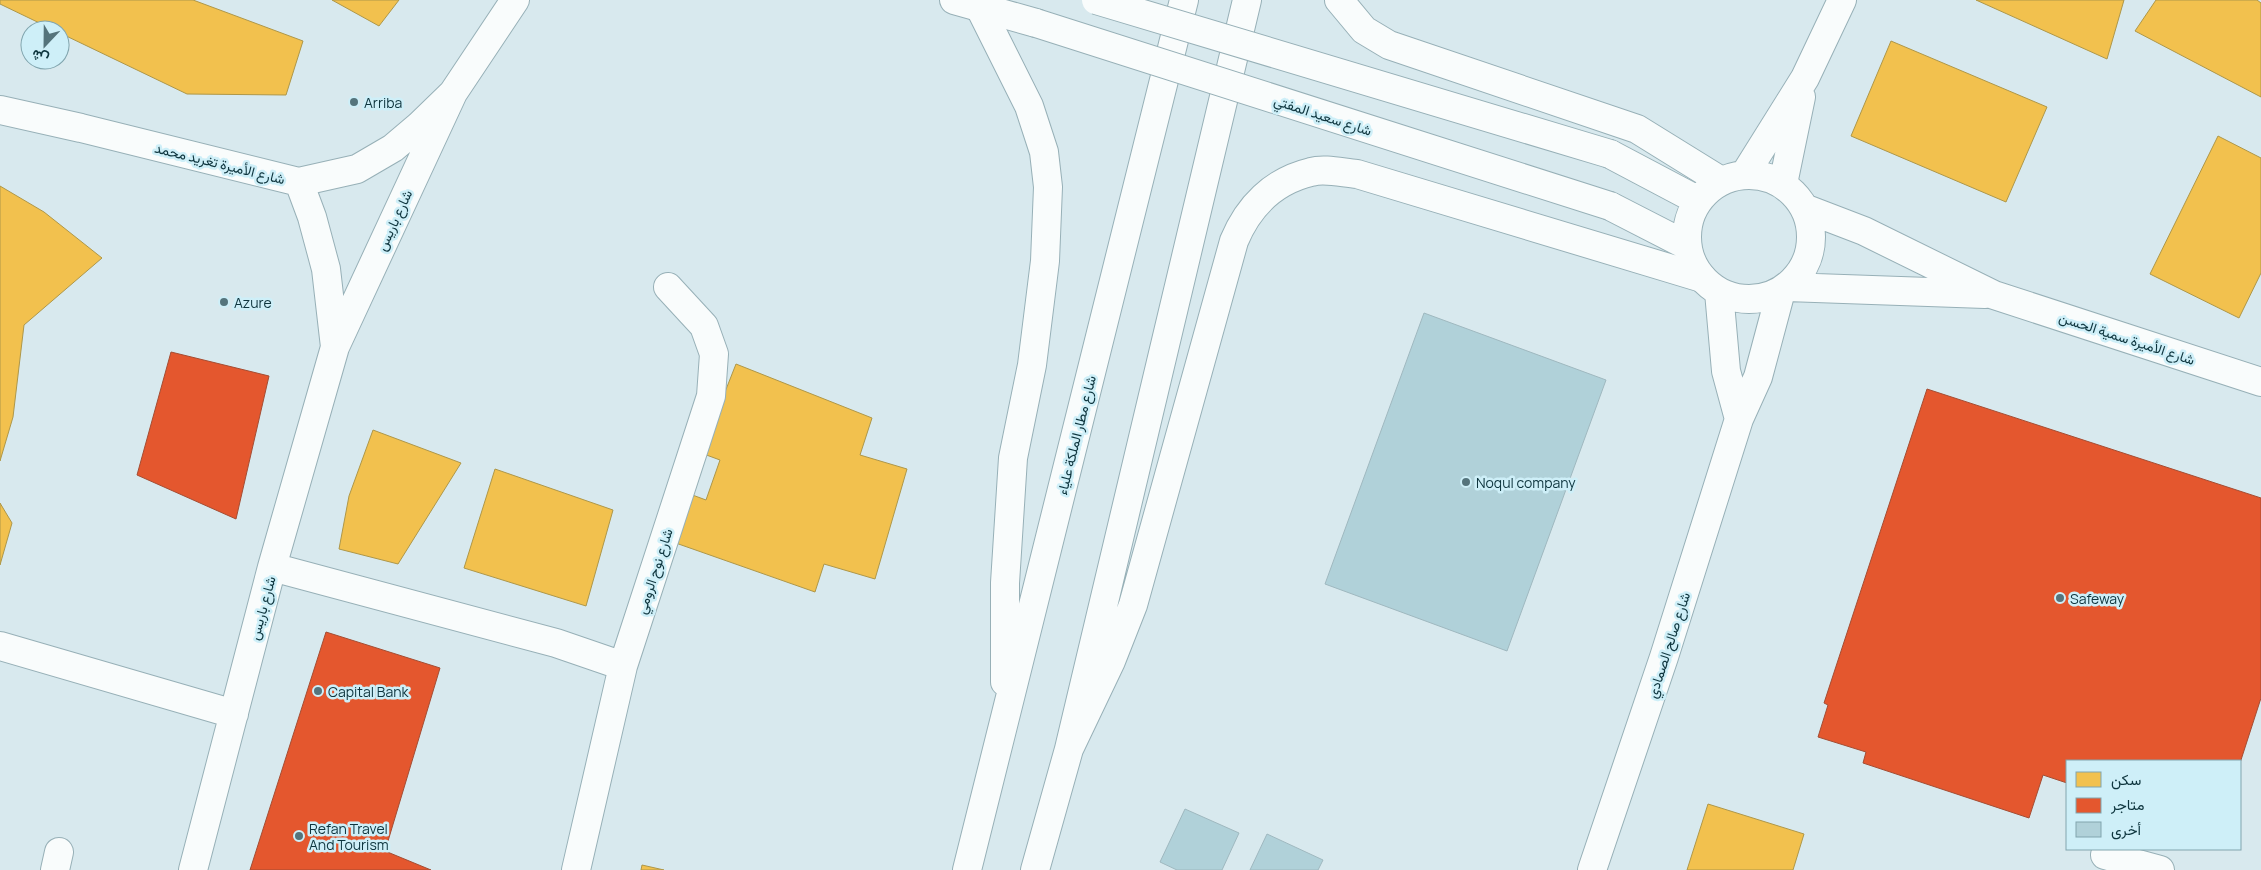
<svg xmlns="http://www.w3.org/2000/svg" width="2261" height="870" font-family="Manrope,Vazirmatn,sans-serif">
<rect width="100%" height="100%" fill="#d8e9ee"/>
<path fill="#f2c14e" stroke="#ae9749" d="M0,0H193L303,41L286,95L187,94L60,33V30H54L0,4Z
M332,0H399L379,26Z
M1976,0H2124L2107,59Z
M2156,0H2257L2261,3V97L2135,31Z
M1891,41L2047,107L2006,202L1851,136Z
M2218,136L2261,158V273L2239,318L2150,274Z
M0,186L44,212L102,258L24,325L13,417L0,461Z
M736,364L872,418L860,455L907,469L875,579L824,564L815,592L670,541L687,493L706,500L720,460L701,453Z
M373,430L461,463L398,564L339,549L349,496Z
M495,469L613,510L586,606L464,568Z
M0,503L12,523L0,565Z
M1708,804L1804,834L1793,870H1687Z
M642,865L664,870H641Z"/>
<path fill="#e4572e" stroke="#a44d33" d="M171,352L269,376L236,519L137,475Z
M1927,389L2261,498V698L2240,763V761H2067V783L2043,775L2029,818L1863,763L1866,752L1818,737L1828,705L1824,703Z
M326,632L440,668L385,851L431,870H250Z"/>
<path fill="#b0d1d9" stroke="#9fb8bf" d="M1424,313L1606,380L1507,651L1325,584Z
M1185,809L1239,833L1222,870H1177L1160,862Z
M1267,834L1323,860L1318,870H1250Z"/>
<g fill="none" stroke-linecap="round" stroke-linejoin="round">
<defs>
<path id="minor" d="M954,0L1036,23
M0,110L81,128L299,182L357,169L393,148L419,126L453,93L515,0
M1610,154L1697,200
M1745,174L1805,78L1842,0
M1687 237a62 62 0 1 1 124 0a62 62 0 1 1-124 0Z
M299,182L312,217L326,269L335,347
M1783,184L1801,97
M1610,206L1686,245
M1804,208L1864,231L1994,295L2261,382
M1787,287L1985,294
M1719,292L1726,371L1739,419
M272,567L556,643L623,666
M0,646L234,714
M2105,855L2160,870
M55,870L59,852
M193,870L272,567L335,347L453,93
M576,870L623,666L711,396L714,354L704,326L668,287
M1592,870L1664,657L1739,419L1758,377L1781,291"/>
<path id="highway" d="M1339,0L1364,30L1389,45L1637,129L1721,181
M980,8L1029,106L1044,152L1048,187L1045,261L1032,365L1013,458L1005,583V682
M1069,749L1111,661L1133,605L1234,241C1248,207 1273,181 1311,172C1325,168 1343,173 1357,174L1702,278
M967,870L1184,0
M1035,870L1069,749L1247,0"/>
</defs>
<use href="#minor" stroke="#97b0b7" stroke-width="30"/>
<use href="#highway" stroke="#97b0b7" stroke-width="30"/>
<use href="#minor" stroke="#f9fcfc" stroke-width="28"/>
<use href="#highway" stroke="#f9fcfc" stroke-width="28"/>
<defs>
<path id="minor-bridge" d="M1096,0L1610,154
M1036,23L1610,206"/>
</defs>
<use href="#minor-bridge" stroke="#97b0b7" stroke-width="30" stroke-linecap="butt"/>
<use href="#minor-bridge" stroke="#f9fcfc" stroke-width="28"/>
</g>
<g fill="#55747c" stroke="#ceeff8" stroke-width="2">
<circle cx="354" cy="102" r="5"/>
<circle cx="224" cy="302" r="5"/>
<circle cx="1466" cy="482" r="5"/>
<circle cx="2060" cy="598" r="5"/>
<circle cx="318" cy="691" r="5"/>
<circle cx="299" cy="836" r="5"/>
</g>
<g text-anchor="middle" dominant-baseline="central" stroke-width="5" stroke-linejoin="round" paint-order="stroke">
<g font-size="14" fill="#0e353e" stroke="#ceeff8" text-anchor="start">
<text x="364" y="102">Arriba</text>
<text x="234" y="302">Azure</text>
<text x="1476" y="482">Noqul company</text>
<text x="2070" y="598">Safeway</text>
<text x="328" y="691">Capital Bank</text>
<text x="309" y="828">Refan Travel<tspan x="309" dy="16">And Tourism</tspan></text>
</g>
<g font-size="14" fill="#0e353e" stroke="#ceeff8">
<text transform="translate(1323 115) rotate(18)">شارع سعيد المفتي</text>
<text transform="translate(220 163) rotate(14)">شارع الأميرة تغريد محمد</text>
<text transform="translate(394 220) rotate(-65)">شارع باريس</text>
<text transform="translate(2127 338) rotate(18)">شارع الأميرة سمية الحسن</text>
<text transform="translate(1076 435) rotate(-76)">شارع مطار الملكة علياء</text>
<text transform="translate(654 571) rotate(-72)">شارع نوح الرومي</text>
<text transform="translate(262 608) rotate(-75)">شارع باريس</text>
<text transform="translate(1668 645) rotate(-72)">شارع صالح الصمادي</text>
</g>
</g>
<rect x="2066" y="760" width="175" height="90" fill="#ceeff8" stroke="#81a5ae"/>
<rect x="2076" y="772" width="25" height="15" fill="#f2c14e" stroke="#81a5ae"/>
<text x="2111" y="785" font-size="15" fill="#0e353e">سكن</text>
<rect x="2076" y="798" width="25" height="15" fill="#e4572e" stroke="#81a5ae"/>
<text x="2111" y="810" font-size="15" fill="#0e353e">متاجر</text>
<rect x="2076" y="822" width="25" height="15" fill="#b0d1d9" stroke="#81a5ae"/>
<text x="2111" y="835" font-size="15" fill="#0e353e">أخرى</text>
<g transform="translate(45 45) rotate(202)"><circle r="24" fill="#ceeff8" stroke="#81a5ae"/>
<path d="M0-4L9 19L0 12L-9 19Z" fill="#55747c"/>
<text y="-8" font-size="14" font-weight="bold" text-anchor="middle" fill="#0e353e">ش</text>
</g>
</svg>
